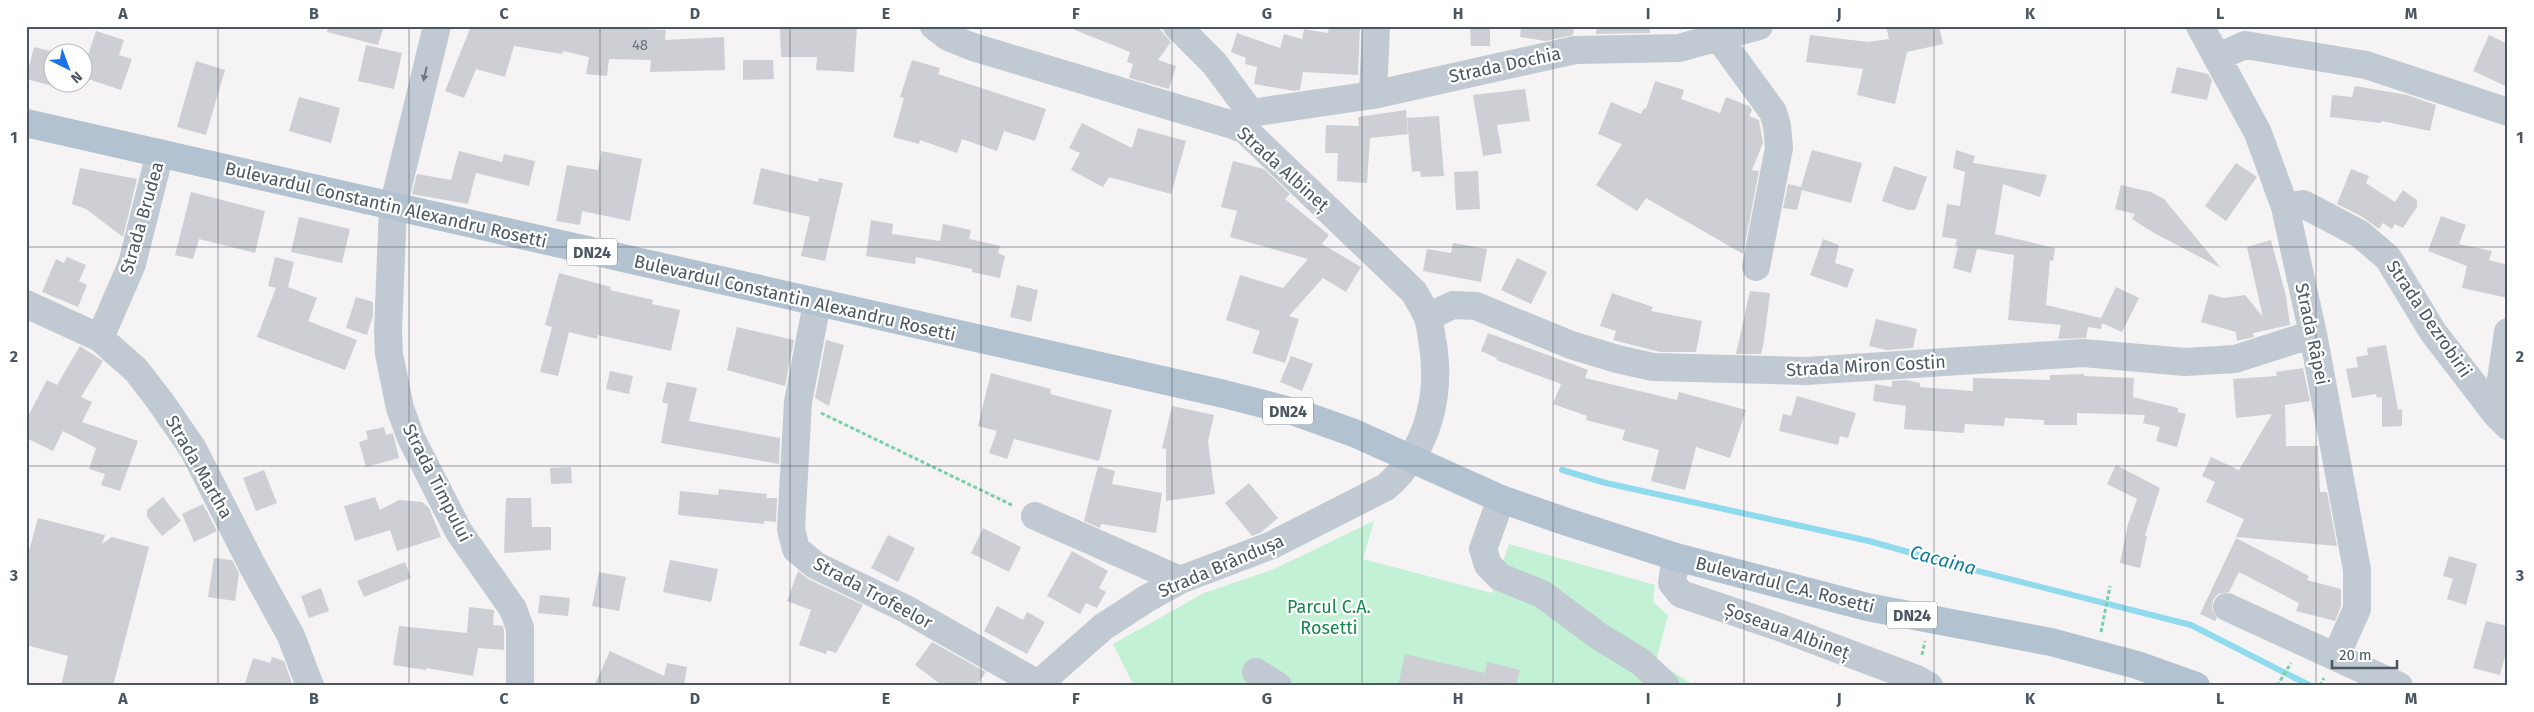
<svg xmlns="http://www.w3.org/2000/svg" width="2534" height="712" font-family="'Fira Sans',sans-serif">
<rect width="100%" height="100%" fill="#f5f3f3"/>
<path fill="#c3f1d5" d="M1374,521L1363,559L1492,593L1509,544L1655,585L1653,602L1668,615L1656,661L1695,686H1134L1113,644L1204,593L1274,569Z"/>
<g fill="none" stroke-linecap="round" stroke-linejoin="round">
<path stroke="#90daee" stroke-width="6" d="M1562,470L1606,483L1869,541L1958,566L2191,625L2311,686"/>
</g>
<path fill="#cdcfd5" d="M328,26H384L378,45L327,32Z
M471,26H584L666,30L665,40L724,37L725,70L650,72L651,60L609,59L607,76L586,74L589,57L563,51L562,54L514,46L505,77L476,69L464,98L445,91Z
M780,26H857L854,72L816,70L817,57H781Z
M1065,26H1157L1171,42L1158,60L1176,66L1169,89L1129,78L1133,64L1127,62L1130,52Z
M1329,26H1360L1358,75L1303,72L1300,90L1294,91L1254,84L1257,67L1245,64L1246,58L1231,52L1237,33L1280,48L1284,34L1302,39L1304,29L1328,33Z
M1470,26H1490V46H1471Z
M1521,26H1574L1573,35L1546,41L1520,37Z
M1597,26H1650V33L1596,34Z
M1886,26H1939L1943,44L1907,52L1895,104L1857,95L1863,69L1806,62L1810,35L1868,42L1889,39Z
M96,31L124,40L119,55L132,59L121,90L82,77V60L86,61Z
M2489,35L2508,44V87L2473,71Z
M366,45L402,53L394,89L358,81Z
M34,47L54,52L52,82H62L61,88L26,79Z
M743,60H773L774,79L743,80Z
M912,60L940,68L938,74L1046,109L1035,141L1004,131L997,151L962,139L957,153L920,140L919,144L893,137L904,98L900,97Z
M196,61L225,70L206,135L177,127Z
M2177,67L2208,74L2212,80L2207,100L2171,93Z
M1655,81L1684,90L1681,99L1720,113L1726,97L1749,106L1752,110L1749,116L1759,120L1763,143L1752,170L1759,171L1743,254L1646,198L1637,211L1596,185L1622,144L1598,134L1611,102L1641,114L1644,108L1646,109Z
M2355,86L2407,95L2436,105L2430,131L2382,121L2381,123L2330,117L2332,95L2352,97Z
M1525,89L1530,121L1497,125L1502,153L1483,156L1473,95Z
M299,97L340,108L331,143L289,131Z
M1406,110L1408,134L1370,138L1367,183L1337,181L1338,153H1325L1326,125L1359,126L1358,117Z
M1439,116L1444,176L1421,177L1420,171L1412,172L1407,118Z
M1082,123L1132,148L1138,128L1186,141L1171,194L1109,177L1103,187L1071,170L1080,153L1069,148Z
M1812,150L1862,163L1851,203L1802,190L1797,210L1783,208L1788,184L1801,187Z
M1956,150L1975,156L1973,163L2047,175L2040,197L2003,184L1995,234L2055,248L2053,261L2050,260L2046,305L2101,318L2116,287L2139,298L2122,332L2102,323L2101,329L2088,327L2086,338L2058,339L2061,325L2008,320L2014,255L1977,249L1971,273L1953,268L1958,246H1955L1957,239L1942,237L1947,204L1960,206L1965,172L1953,168Z
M459,151L502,162L504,154L535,161L529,186L476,173L468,204L412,194L417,174L451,180Z
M601,151L642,159L630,221L582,211L580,225L556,221L567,165L598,170Z
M1233,161L1264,169L1290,194L1285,199L1329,235L1322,244L1361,267L1346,292L1323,278L1289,316L1299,319L1285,363L1252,353L1260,331L1226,320L1240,275L1283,288L1308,259L1230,237L1237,211L1221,207Z
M2236,163L2257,177L2226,221L2205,206Z
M1894,166L1927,177L1915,210H1908L1882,201Z
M80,168L137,179L123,237L86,209L72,204Z
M761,168L818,182L819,178L843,183L825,261L801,256L810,217L753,204Z
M2351,169L2369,176L2366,183L2395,202L2403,190L2417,200V207L2403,228L2395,224L2392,229L2383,223L2379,229L2361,216L2337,204Z
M1478,171L1480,209L1456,210L1454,172Z
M2121,185L2151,192L2164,199L2221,268L2154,233L2132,219L2135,214L2115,209Z
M191,192L265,211L255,253L199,239L193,259L175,255Z
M2441,216L2466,225L2459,244L2492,251L2489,260L2508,265V298L2462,288L2467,266L2428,251Z
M299,217L350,229L342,263L291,252Z
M871,220L893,224L892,234L940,241L943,224L971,230L969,239L1000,246L998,253L1005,256L1000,278L972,272V269L916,257L915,264L866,256Z
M1823,239L1839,245L1835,263L1854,269L1847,288L1810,275Z
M2271,240L2286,296L2290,325L2253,333L2254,337L2237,341L2236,332L2201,322L2209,294L2224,298L2245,295L2263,317L2247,247Z
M1453,243L1487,249L1481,282L1423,271L1427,249L1451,253Z
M67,257L86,265L79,281L87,285L78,307L42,292L56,259L64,263Z
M275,257L294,262L288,287L317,298L308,321L357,340L345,370L257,337L276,288L268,286Z
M1517,258L1547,272L1531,304L1501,290Z
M559,273L611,287L610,290L653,300L652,304L680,310L671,351L598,335L597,339L569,332L558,376L540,372L552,327L545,325Z
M1017,285L1038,290L1031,322L1010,317Z
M1750,291L1770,293L1764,341L1761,354H1736Z
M1612,293L1653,307L1651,311L1702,321L1696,352H1660L1613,340L1616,331L1600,326Z
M356,297L373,302V316L367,335L346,328Z
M1876,319L1917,329L1913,348L1887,350L1869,346Z
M737,327L794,340L785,386L727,370Z
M1488,333L1588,370L1585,378L1677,400L1679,392L1746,410L1730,458L1696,447L1685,490L1651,481L1659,450L1622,440L1625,430L1586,420L1587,416L1553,404L1561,384L1496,360L1497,358L1481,351Z
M826,340L844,345L829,406L815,398Z
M2386,345L2398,410L2402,409V426L2382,427V397L2377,398L2376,394L2352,398L2346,369L2358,367L2356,357L2368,355L2367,348Z
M80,346L103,361L81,397L92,402L82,422L138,441L120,491L101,485L105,474L89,469L96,448L63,431L53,451L26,438V420L47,380L57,385Z
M1291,356L1313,364L1302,391L1280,382Z
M2303,368L2310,401L2285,405L2286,446H2318L2320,492H2327L2337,546L2236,537L2244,519L2206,502L2215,482L2202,476L2211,457L2239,470L2272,414L2236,418L2233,379L2277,376L2276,372Z
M610,371L633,376L629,394L606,389Z
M991,373L1051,389L1050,394L1112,410L1099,461L1014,439L1007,459L989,453L997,431L978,426Z
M2084,374V376L2134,378L2133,397L2178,408V412L2186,414L2177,447L2156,441L2160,427L2143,423L2145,415L2077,413V425H2044V420L2005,418L2004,426L1965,424L1964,433L1904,429L1906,406L1873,401L1875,384L1892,387V381L1906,380L1920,383V387L1973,391V378L2050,380V375Z
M667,382L697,388L689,421L780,438L779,464L661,443L668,404L662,402Z
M1797,396L1856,413L1848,438L1840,436L1838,445L1779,431L1783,414L1791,416Z
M1172,406L1214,415L1208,442L1215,494L1166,501V449L1162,448Z
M384,427L386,435L393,433L399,458L366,467L359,442L368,439L366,431Z
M2116,465L2160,488L2145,535L2147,536L2140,568L2120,563L2128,524L2137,499L2107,484Z
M1098,466L1115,471L1112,484L1162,493L1156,533L1101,524L1100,528L1084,521Z
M571,467L572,483L551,484L550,468Z
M264,470L277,503L256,511L243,478Z
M1249,483L1278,518L1260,533L1252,536L1225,503Z
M719,489L767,494L766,498H777L776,522L764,521V524L678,515L680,491L718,495Z
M163,497L181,521L162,536L147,517V510Z
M375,497L380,510L399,500L422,502L429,508L441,537L397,551L390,530L355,541L344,506Z
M506,498H531L532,527H551V550L504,553Z
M203,504L217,531L194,542L182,514Z
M38,518L105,535L102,544L112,537L149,547L113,686H61L68,656L26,645V562Z
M983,528L1021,547L1009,572L971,553Z
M888,535L915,548L898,582L871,568Z
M2236,538L2309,576L2307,580L2341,589V606L2335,621L2296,611L2299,603L2239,572L2229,592L2218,594L2213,600L2212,609L2217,618L2215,621L2200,614Z
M1072,551L1108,571L1099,588L1106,592L1097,608L1086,603L1080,614L1047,596Z
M2449,556L2477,564L2466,605L2447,599L2453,579L2443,576Z
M214,558L232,560L239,573L235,601L208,597Z
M670,560L718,569L711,602L663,592Z
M405,562L411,578L364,597L357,581Z
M798,571L808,579L863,605L836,653L827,650L826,654L799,645L811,610L787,601Z
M599,572L626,577L619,611L592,606Z
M321,588L329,611L309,618L301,596Z
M540,595L570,598L568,616L538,613Z
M997,606L1023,620L1027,612L1045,622L1027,654L984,631Z
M469,607L494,610L493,625L503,626L504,631V650L478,648L473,676L426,668V670L393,665L399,626L467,633Z
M2486,621L2508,626V645L2500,675L2473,668Z
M932,642L986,672L976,686H943L915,665Z
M610,651L664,676L667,663L687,667L684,685L686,686H594Z
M1405,654L1485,673L1487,662L1520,670L1516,686H1398Z
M272,657L284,661L293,686H244L253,658L270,663Z"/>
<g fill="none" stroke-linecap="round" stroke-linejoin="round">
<path stroke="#7ad0a6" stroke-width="3" stroke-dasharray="4 2.5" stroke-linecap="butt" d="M821,413L1014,506
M2101,632L2110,586
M1922,655L1925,641
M2277,686L2291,663
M2320,686L2324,678"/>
<path stroke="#c1cad2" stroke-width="28" d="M437,26L393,207L388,330L389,354L400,408L411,438L459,532L513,609L520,628V686
M934,26L948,37L973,47L1233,125L1245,130L1414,292C1418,300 1424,308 1427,316C1430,323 1431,331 1432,339C1442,392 1429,450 1386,487L1272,545L1180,580L1146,599L1103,627L1036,686
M1177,26L1214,63L1251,113L1245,130
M2200,26L2258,133L2285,207L2313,334L2357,570V609L2336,656
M1719,38L1773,112L1777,126L1779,148L1756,267
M2218,57L2245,45L2366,65L2508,112
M1373,95L1376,26
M1251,113L1373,95L1575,50L1679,48L1759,26
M2285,207L2303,204L2360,234L2388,258L2433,332L2496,414L2508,426
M817,303L798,402L791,529L796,549L815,565L906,609L1038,684
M26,304L100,338L136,370L160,401L193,449L252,565L291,636L310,686
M1428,317L1453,305L1476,306L1571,345L1617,359L1653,367L1806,371L2083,353L2185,362L2235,359L2313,334
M100,338L132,264L160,153
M2496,414L2508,332
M1501,499L1483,549L1488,565L1500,577L1542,594L1600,637L1641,662L1666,686
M1035,516L1180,580
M1676,557L1672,583L1681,594L1779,627L1917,679L1929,686
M2227,607L2399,686
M1256,672L1278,686"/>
<path stroke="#b3c2d1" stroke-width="28" d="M26,123L1224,394L1298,413L1354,433L1501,499L1564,521L1676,557L1867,607L2051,642L2137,665L2196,686"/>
</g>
<defs><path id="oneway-solid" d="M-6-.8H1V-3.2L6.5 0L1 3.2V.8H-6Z" transform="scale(1.25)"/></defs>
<use fill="#6e7983" href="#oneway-solid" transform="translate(425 74) rotate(103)"/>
<path fill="none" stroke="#4a5661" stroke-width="1" stroke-opacity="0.55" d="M218,26V686M409,26V686M600,26V686M790,26V686M981,26V686M1172,26V686M1362,26V686M1553,26V686M1744,26V686M1934,26V686M2125,26V686M2316,26V686M26,247H2508M26,466H2508"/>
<g text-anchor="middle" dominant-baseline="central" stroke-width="4.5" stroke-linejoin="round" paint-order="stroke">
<g font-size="15" fill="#6b747e">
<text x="640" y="45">48</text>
</g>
<g fill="#fff" stroke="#808990" stroke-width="1">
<rect x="567" y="238.5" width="50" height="27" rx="4"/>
<rect x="1263" y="397.5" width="50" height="27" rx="4"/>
<rect x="1887" y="601.5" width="50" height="27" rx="4"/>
</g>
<g font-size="16" font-weight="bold" fill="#4a5661">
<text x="592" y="252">DN24</text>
<text x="1288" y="411">DN24</text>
<text x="1912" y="615">DN24</text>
</g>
<g font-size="18" fill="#4a5661" stroke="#fff">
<text transform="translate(1505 65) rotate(-12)">Strada Dochia</text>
<text transform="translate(1283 169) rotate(42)">Strada Albineț</text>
<text transform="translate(386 205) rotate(13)">Bulevardul Constantin Alexandru Rosetti</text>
<text transform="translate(142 218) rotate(-74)">Strada Brudea</text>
<text transform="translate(795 298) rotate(13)">Bulevardul Constantin Alexandru Rosetti</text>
<text transform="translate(2429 319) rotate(56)">Strada Dezrobirii</text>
<text transform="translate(2312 334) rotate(78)">Strada Râpei</text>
<text transform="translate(1866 366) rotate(-3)">Strada Miron Costin</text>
<text transform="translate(199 467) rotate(60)">Strada Martha</text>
<text transform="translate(437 483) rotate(63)">Strada Timpului</text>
<text transform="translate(1221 566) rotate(-23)">Strada Brândușa</text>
<text transform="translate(1785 585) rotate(14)">Bulevardul C.A. Rosetti</text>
<text transform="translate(873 593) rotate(28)">Strada Trofeelor</text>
<text transform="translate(1787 631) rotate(20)">Șoseaua Albineț</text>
</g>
<g font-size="18" fill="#17864f" stroke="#fff">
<text x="1329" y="607">Parcul C.A.<tspan x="1329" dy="21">Rosetti</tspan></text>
</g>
<g font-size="19" font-style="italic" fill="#0c7c9b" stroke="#fff">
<text transform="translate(1943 560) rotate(15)">Cacaina</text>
</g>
</g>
<rect width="2534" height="712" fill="none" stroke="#ffffff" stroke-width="55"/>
<g transform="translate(68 68) rotate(138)"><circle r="24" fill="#ffffff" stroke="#b7bbc0"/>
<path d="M0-4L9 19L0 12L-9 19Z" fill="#1a73e8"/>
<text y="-8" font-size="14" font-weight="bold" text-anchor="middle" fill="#4a5661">N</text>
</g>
<path d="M2332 660v8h65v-8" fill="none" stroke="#4a5661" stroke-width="2.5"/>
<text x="2339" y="660" font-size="15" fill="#4a5661" stroke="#ffffff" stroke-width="4" paint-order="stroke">20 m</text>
<rect x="28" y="28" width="2478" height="656" fill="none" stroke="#4a5661" stroke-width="2"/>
<g font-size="16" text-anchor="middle" font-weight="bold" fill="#4a5661">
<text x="123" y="19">A</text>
<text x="314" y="19">B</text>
<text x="504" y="19">C</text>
<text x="695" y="19">D</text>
<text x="886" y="19">E</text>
<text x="1076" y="19">F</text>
<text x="1267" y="19">G</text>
<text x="1458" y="19">H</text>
<text x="1648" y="19">I</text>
<text x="1839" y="19">J</text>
<text x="2030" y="19">K</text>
<text x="2220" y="19">L</text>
<text x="2411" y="19">M</text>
<text x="14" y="143">1</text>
<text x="2520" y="143">1</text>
<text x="14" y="362">2</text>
<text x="2520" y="362">2</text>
<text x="14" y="581">3</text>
<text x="2520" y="581">3</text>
<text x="123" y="704">A</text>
<text x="314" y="704">B</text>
<text x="504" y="704">C</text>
<text x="695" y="704">D</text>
<text x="886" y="704">E</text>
<text x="1076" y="704">F</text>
<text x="1267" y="704">G</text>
<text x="1458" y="704">H</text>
<text x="1648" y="704">I</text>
<text x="1839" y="704">J</text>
<text x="2030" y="704">K</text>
<text x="2220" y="704">L</text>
<text x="2411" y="704">M</text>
</g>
</svg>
